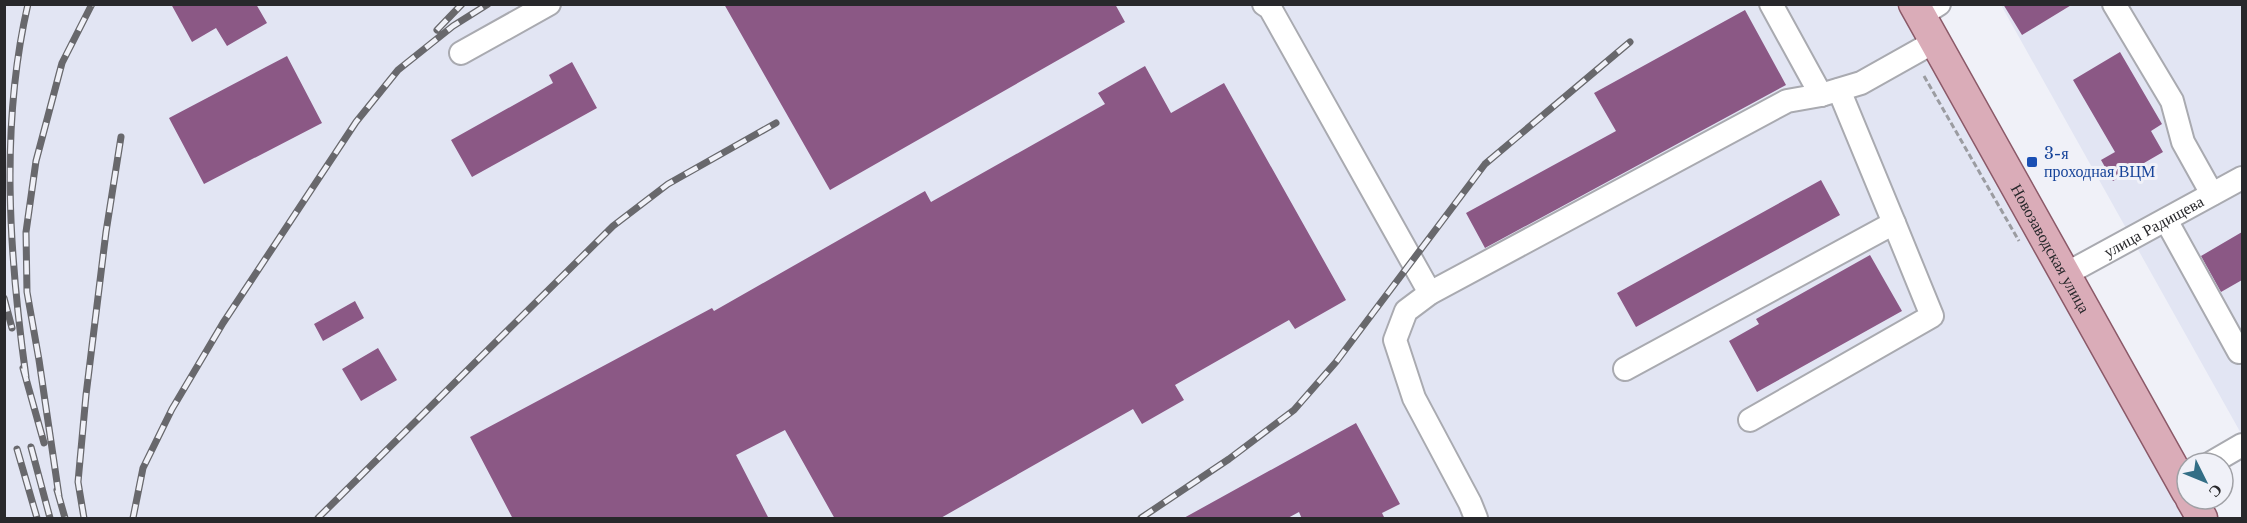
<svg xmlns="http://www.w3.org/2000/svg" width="2247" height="523" font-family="'Libre Baskerville',serif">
<rect width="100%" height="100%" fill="#f0f1f8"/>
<path fill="#e2e5f3" d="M4,5H1914L2202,518H5Z
M2001,5H2242V436L2238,428Z"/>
<path fill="#8b5885" d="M171,4H256L267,23L227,46L216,28L192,42Z
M724,4H1115L1125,22L830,190Z
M2003,4H2073L2022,35Z
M1745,10L1786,85L1485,248L1466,213L1616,131L1594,93Z
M2120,52L2162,124L2151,131L2163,152L2113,181L2101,160L2115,152L2073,80Z
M287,56L322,123L204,184L169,118Z
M572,62L597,108L472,177L451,140L553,83L549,75Z
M1145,66L1171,113L1224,83L1346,300L1295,329L1289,320L1175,385L1184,400L1142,424L1133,409L939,519H835L785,430L736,455L769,519H513L470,437L712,308L714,311L925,191L931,202L1105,104L1098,93Z
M1821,180L1840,215L1636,327L1617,293Z
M2242,232V280L2221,292L2201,256Z
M1870,255L1902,311L1757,392L1729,341L1759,324L1756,319Z
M355,301L364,318L323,341L314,324Z
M378,348L397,380L361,401L342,369Z
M1356,423L1400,504L1382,513L1385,519H1302L1299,512L1286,519H1182Z"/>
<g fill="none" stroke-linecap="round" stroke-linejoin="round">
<defs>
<g id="minor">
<path d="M1264,4L1270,8L1430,293"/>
<path d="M1771,4L1821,95"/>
<path d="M2114,4L2172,101L2183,142L2212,194"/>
<path d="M1920,16L1939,4"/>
<path d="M461,53L549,4"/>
<path d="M2166,220L2239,352L2242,350"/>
<path id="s1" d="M2064,275L2242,178"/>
<path d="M1625,369L1894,223L1839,90"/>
<path d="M1750,420L1932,316L1894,223"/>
<path d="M2211,463L2242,445"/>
<path d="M1476,518L1470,503L1414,398L1395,340L1406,311L1430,293L1787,101L1821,95L1861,83L1934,42"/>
</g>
<g id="major">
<path id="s2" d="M1914,4L2187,492"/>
<path d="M2191,499L2202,518"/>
</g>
</defs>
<use href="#minor" stroke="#a9aab0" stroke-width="26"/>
<use href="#major" stroke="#8b5968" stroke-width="33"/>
<path stroke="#9b9ca1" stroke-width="3" stroke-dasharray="6 3" stroke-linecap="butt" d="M1924,76L2019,241"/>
<use href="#minor" stroke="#fff" stroke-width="22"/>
<use href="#major" stroke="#daacb8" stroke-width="30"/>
<defs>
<path id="rail" d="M437,30L462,4
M4,298L12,328
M23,368L44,443
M26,377C9,254 0,125 28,4
M31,447L50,518
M17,449L37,518
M57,490L65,518
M59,496L39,360L27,292L26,232L36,161L62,63L92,4
M84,518L78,482L86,395L106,232L121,137
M133,518L143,468L172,409L223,323L356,122L398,70L453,26L488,4
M318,518L613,226L668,184L776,123
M1141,518L1229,459L1294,410L1336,362L1485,164L1630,42"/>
</defs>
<use href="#rail" stroke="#68686c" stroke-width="7"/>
<use href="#rail" stroke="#f0f1f8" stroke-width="4.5" stroke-dasharray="14" stroke-linecap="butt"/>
</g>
<rect fill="#1a4fb4" stroke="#f0f1f8" stroke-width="2" x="2026" y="156" width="12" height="12" rx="3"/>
<g text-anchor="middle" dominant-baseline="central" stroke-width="6" stroke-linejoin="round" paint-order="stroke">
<g font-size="16" fill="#164399" stroke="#f0f1f8" text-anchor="start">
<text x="2044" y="153">3-я<tspan x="2044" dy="18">проходная ВЦМ</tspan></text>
</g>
<g font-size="16" fill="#28282b" stroke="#f0f1f8">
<text stroke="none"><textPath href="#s1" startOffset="102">улица Радищева</textPath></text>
<text stroke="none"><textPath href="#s2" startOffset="280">Новозаводская улица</textPath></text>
</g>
</g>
<rect width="2247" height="523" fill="none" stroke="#28282b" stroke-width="12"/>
<g transform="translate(2205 481) rotate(133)"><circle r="28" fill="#f0f1f8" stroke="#a0a1a6" stroke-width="1.5"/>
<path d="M0-4.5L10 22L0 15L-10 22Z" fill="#336e86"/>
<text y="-9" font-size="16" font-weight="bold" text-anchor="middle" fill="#28282b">С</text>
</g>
</svg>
